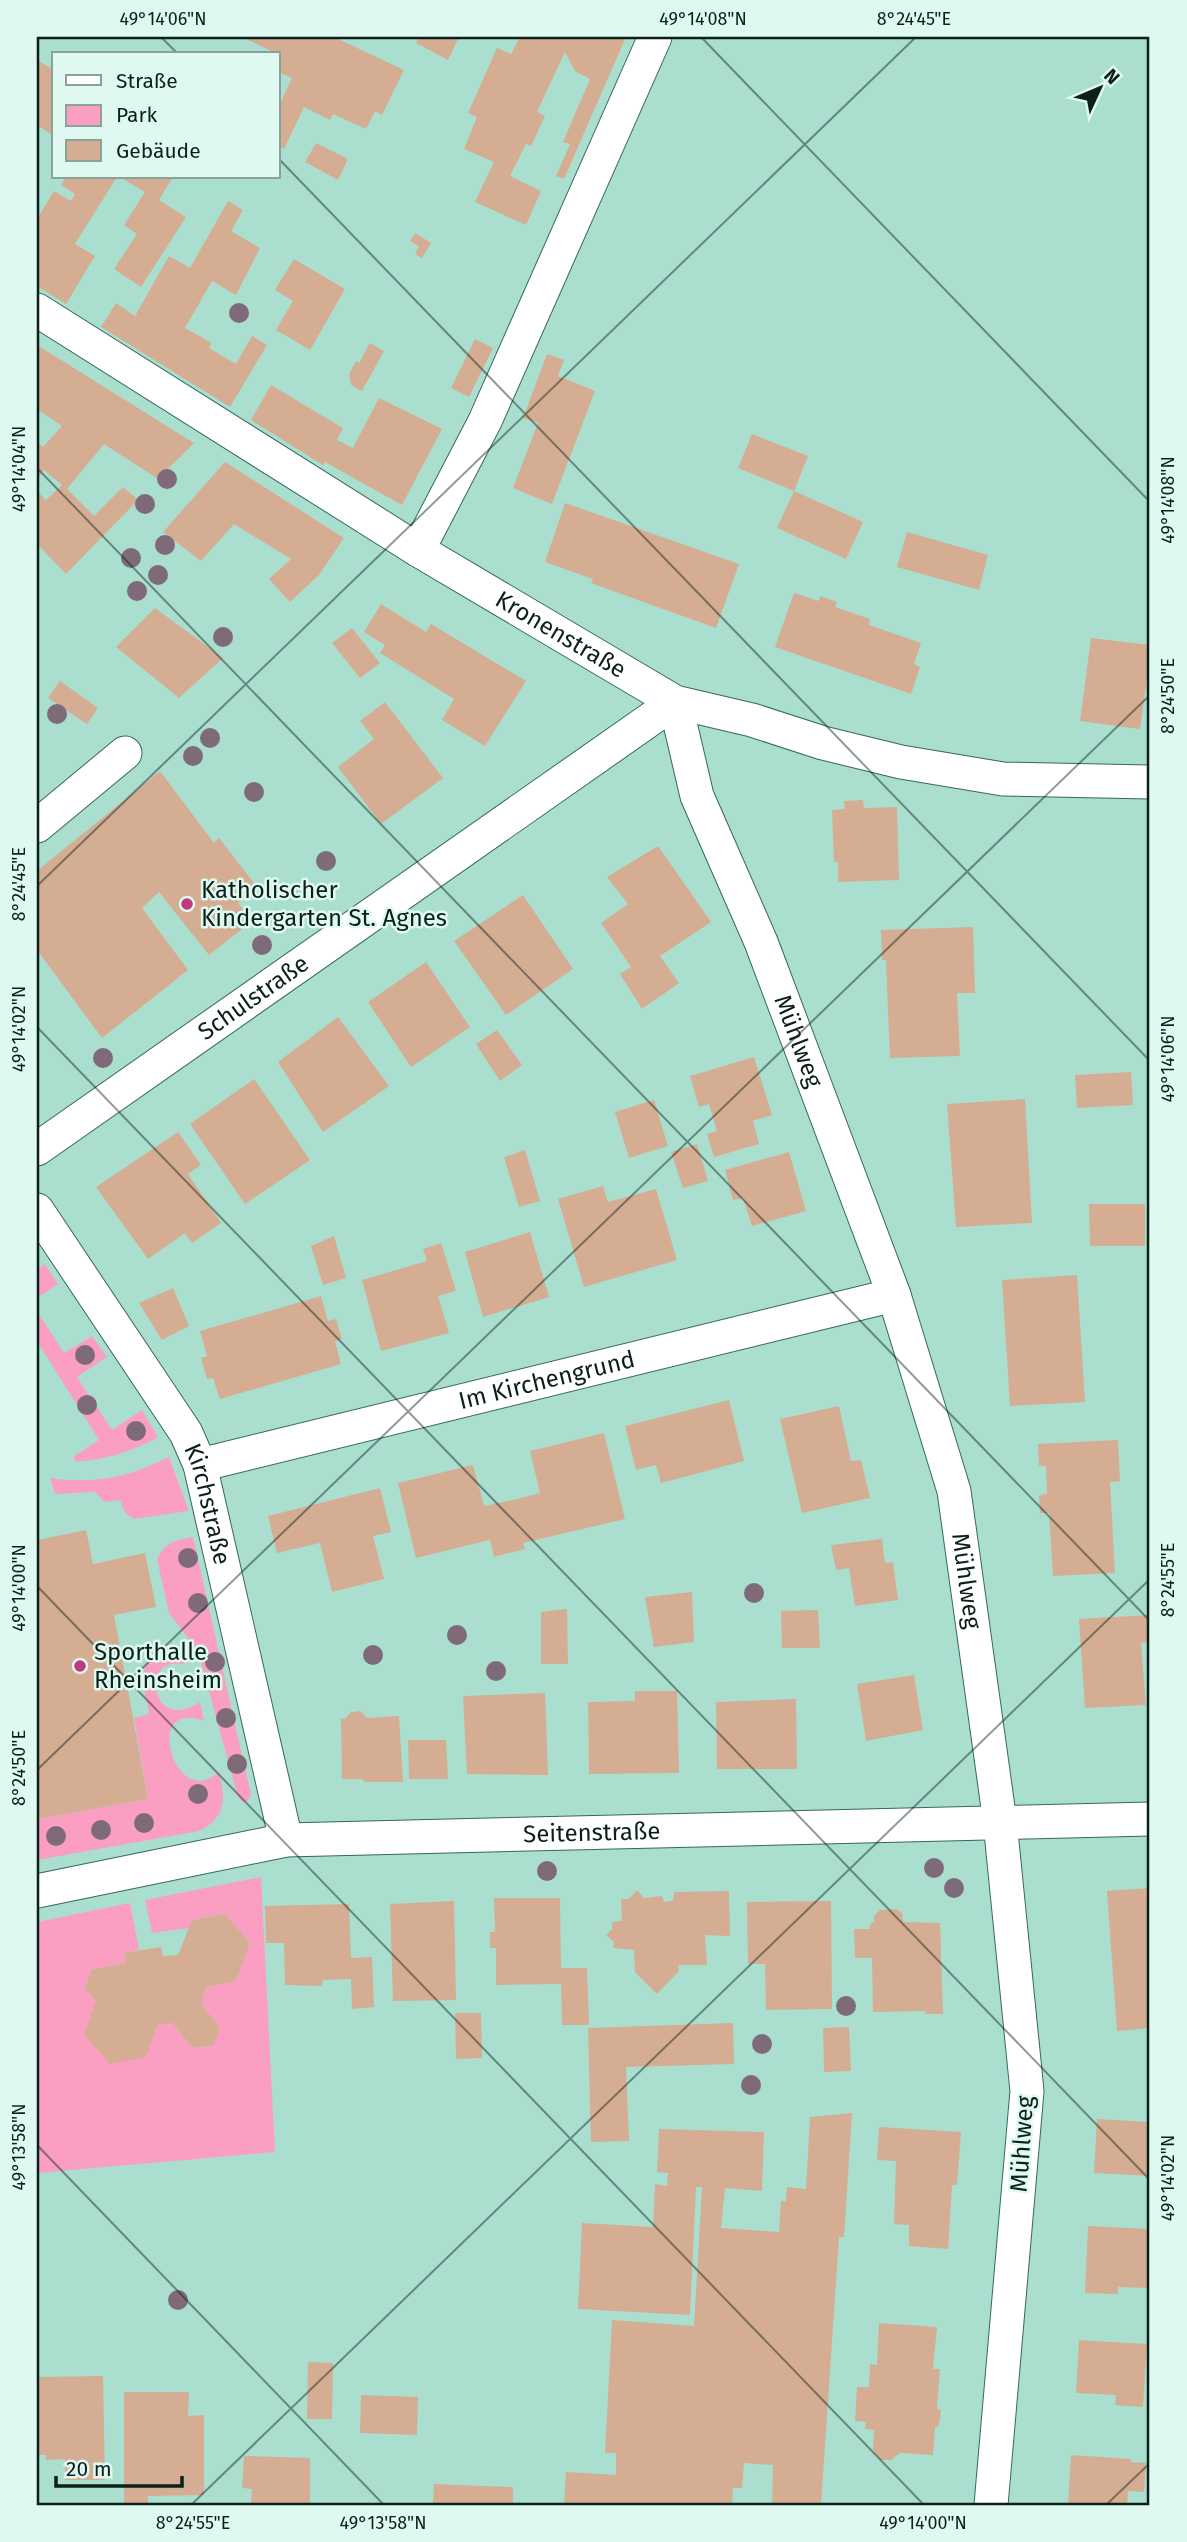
<svg xmlns="http://www.w3.org/2000/svg" width="1187" height="2542" font-family="'Fira Sans',sans-serif">
<rect width="100%" height="100%" fill="#aadfd0"/>
<path fill="#fa9fc2" d="M45,1264L58,1284L37,1298V1269Z
M37,1311L64,1353L92,1336L107,1357L77,1377L112,1430L142,1410L158,1437C132,1452 107,1459 76,1462L73,1457L99,1440L37,1341Z
M169,1457L189,1511L134,1519L125,1513L120,1500L105,1502L95,1492L55,1494L50,1478C97,1484 127,1478 169,1457Z
M193,1537L251,1795L247,1801L243,1802L238,1797L198,1651L169,1613L157,1559C165,1542 176,1540 193,1537Z
M167,1647L181,1648L185,1665C138,1653 151,1735 200,1702L204,1721C141,1697 175,1813 219,1772C226,1799 226,1818 199,1831L37,1860V1819L148,1799L134,1718L149,1714C144,1683 133,1663 167,1647Z
M261,1877L275,2152L37,2173V1922L130,1903L139,1950L124,1953L126,1963L91,1970L85,1989L96,2001L157,2025L172,2023L193,2048L213,2045L220,2027L201,2004L206,1987L236,1981L250,1943L224,1914L192,1920L189,1928L152,1933L145,1900Z"/>
<path fill="#d4ad93" d="M242,37H334L404,70L382,115L375,111L366,129L333,114L330,120L304,107L284,149L278,146V108L292,78L278,72L281,56Z
M419,37H459L448,60L416,43Z
M520,37H626L564,179L556,176L570,144L563,142L590,79L575,71L565,52L537,112L545,116L531,146L526,144L510,176L541,191L526,225L475,202L494,162L464,149L477,117L468,113L497,48L511,54Z
M37,60L54,70V136L37,125Z
M316,143L348,159L338,180L305,162Z
M66,177H117L75,244L95,256L66,304L37,286V219L54,191L71,201L75,194L61,185Z
M120,177H173L159,200L186,217L141,287L114,269L137,234L124,225L145,192Z
M228,201L243,210L231,231L260,248L236,295L212,281L185,328L212,343L209,348L236,364L252,336L267,345L230,407L101,327L116,303L135,316L169,256L190,268Z
M415,233L431,243L422,258L415,254L419,246L410,241Z
M294,259L345,289L310,350L276,330L293,301L275,290Z
M475,339L493,348L469,397L451,388Z
M370,343L384,351L362,391L351,385L349,374L356,361L359,363Z
M37,345L194,443L158,479L104,444L67,489L94,516L123,487L138,500L66,574L37,544V491L46,500L62,485L44,470L37,479V442L43,447L62,426L37,409Z
M547,354L564,360L558,376L595,391L552,504L513,488L538,423L523,418Z
M271,385L343,428L337,440L353,448L379,398L442,429L402,505L325,462L323,465L251,420Z
M752,434L808,456L794,491L863,522L846,559L777,528L794,491L738,468Z
M225,462L344,538L319,575L290,602L269,579L291,559L234,524L201,561L163,532Z
M565,503L739,564L716,628L591,583L593,579L545,562Z
M907,532L988,555L979,590L897,567Z
M794,593L819,601L820,596L837,602L835,607L870,619L869,625L921,643L914,664L920,667L911,694L775,647Z
M381,604L426,632L431,624L526,681L485,746L442,720L454,699L380,653L385,645L364,632Z
M155,608L223,658L179,698L116,647Z
M352,628L380,663L360,678L332,643Z
M1091,638L1150,645V679H1147L1140,729L1080,721Z
M60,681L98,708L87,724L48,698Z
M385,702L443,778L381,824L338,767L374,739L360,721Z
M160,771L214,843L219,838L258,888L238,903L252,921L209,955L159,892L142,908L188,970L102,1038L37,950V871Z
M863,800L864,808L897,807L899,880L838,882V862H834L832,810L845,809L844,801Z
M658,846L711,922L660,956L679,983L642,1009L620,974L631,967L601,923L628,904L607,877Z
M523,895L573,969L506,1015L454,941Z
M973,927L975,993H957L960,1056L890,1058L886,960H882L881,930Z
M426,962L470,1027L411,1067L368,1002Z
M338,1017L389,1086L323,1132L278,1062Z
M497,1030L522,1065L500,1081L476,1044Z
M754,1057L772,1115L753,1121L759,1144L714,1157L707,1134L717,1131L709,1104L699,1107L690,1076Z
M1131,1072L1133,1105L1077,1108L1075,1075Z
M254,1079L310,1160L245,1204L190,1124Z
M1025,1099L1032,1223L956,1227L947,1104Z
M654,1100L668,1146L629,1158L615,1112Z
M178,1132L201,1165L188,1174L221,1223L192,1243L185,1233L148,1259L96,1187Z
M697,1144L708,1181L683,1188L671,1152Z
M525,1150L540,1201L519,1207L504,1157Z
M789,1152L806,1211L752,1226L743,1198L733,1200L725,1170Z
M603,1186L608,1202L656,1189L677,1260L584,1287L558,1199Z
M1089,1204H1145V1246H1090Z
M530,1232L549,1297L483,1317L465,1252Z
M334,1236L346,1278L323,1285L311,1246Z
M441,1243L456,1291L438,1296L449,1333L381,1351L362,1280L427,1261L423,1249Z
M1077,1275L1085,1402L1010,1406L1002,1280Z
M173,1288L189,1326L162,1340L139,1303Z
M321,1296L328,1321L336,1319L342,1339L335,1341L341,1364L220,1399L213,1378L207,1379L201,1358L207,1356L200,1331Z
M729,1400L744,1461L661,1483L656,1465L636,1470L625,1426Z
M839,1406L851,1461L861,1460L870,1498L802,1513L780,1419Z
M604,1433L625,1519L523,1543L525,1549L494,1557L490,1540L416,1558L398,1483L473,1465L484,1506L513,1500L540,1493L530,1451Z
M1118,1440L1120,1481L1110,1482L1115,1573L1053,1576L1049,1513H1040L1039,1495L1047,1494L1046,1466H1039L1038,1444Z
M380,1488L391,1532L373,1536L384,1579L332,1592L320,1543L277,1553L268,1516Z
M86,1530L93,1564L145,1553L156,1607L114,1615L148,1799L37,1819V1540Z
M882,1539L885,1563L893,1562L898,1600L855,1606L849,1568L836,1570L831,1545Z
M692,1592L694,1642L654,1647L645,1597Z
M567,1609L568,1664H541V1612Z
M818,1610L820,1648H782L781,1611Z
M1150,1615V1642L1141,1643L1146,1705L1085,1708L1079,1619Z
M914,1675L923,1730L866,1741L857,1684Z
M635,1691H677L679,1773L589,1774L588,1702L635,1701Z
M545,1693L548,1775L467,1774L463,1696Z
M796,1699L797,1769H717L716,1702Z
M360,1711L367,1718L399,1716L403,1782H365L362,1779H342L341,1718L345,1719L351,1712Z
M408,1740H446L448,1779H409Z
M1150,1888V2028L1117,2031L1107,1891Z
M637,1890L644,1898L662,1896L664,1902L673,1901L674,1892L729,1891L730,1936L705,1935L707,1965H678L679,1971L657,1994L635,1972L634,1950L613,1948L614,1942L606,1935L612,1929V1922L622,1921L621,1899H629Z
M494,1898H560L561,1968H587L589,2025H562L561,1984L496,1985V1948H490V1932H495Z
M454,1901L456,2000L393,2001L390,1904Z
M831,1901L832,2009L766,2010L765,1964H748L747,1902Z
M349,1904L351,1958L372,1957L374,2007L352,2009L351,1979L323,1980L322,1986L285,1985L284,1943H266L265,1906Z
M896,1909L902,1913L903,1922L940,1923L943,2014H926L925,2011L873,2012L872,1958H855L854,1929H870V1924L874,1922V1916L880,1910Z
M225,1914L250,1943L236,1981L206,1987L201,2004L220,2027L214,2045L193,2048L172,2023L157,2025L146,2057L110,2064L84,2035L96,2001L85,1989L91,1970L126,1963L124,1953L161,1947L163,1956L178,1955L192,1920Z
M455,2013H481L482,2058L456,2059Z
M733,2023L734,2064L626,2067L629,2141L591,2142L588,2028Z
M849,2027L851,2071L824,2072L823,2028Z
M852,2113L844,2237H839L821,2505H772L773,2465L744,2463L742,2488H733L732,2505H564L566,2472L616,2475V2453H605L612,2320L694,2326L702,2187H696L690,2315L578,2309L582,2223L653,2227L655,2184L667,2186L668,2173L657,2172L659,2129L764,2132L762,2191L725,2188L721,2228L779,2232L781,2201H786L787,2187L806,2189L810,2117Z
M1097,2119L1150,2122V2176L1094,2173Z
M879,2127L961,2132L957,2185H952L948,2249L909,2246V2225L894,2224L896,2161L877,2160Z
M1088,2226L1150,2229V2288L1118,2287V2294L1085,2293Z
M879,2323L937,2327L933,2369H940L937,2409L941,2410L939,2426L935,2427L933,2455L900,2453L891,2460H880L873,2450L874,2430L865,2429L866,2422L855,2421L857,2387H869L870,2364L877,2365Z
M1079,2340L1147,2344L1143,2407L1115,2405L1116,2395L1076,2393Z
M308,2362L333,2363L332,2419H307Z
M103,2376L105,2480H65V2459L46,2460V2455H37V2377Z
M124,2392H189L188,2416L204,2415V2495L148,2496V2504L124,2505Z
M361,2395L418,2397L417,2435L360,2433Z
M1071,2455L1131,2459V2462L1146,2463L1144,2492L1128,2491L1127,2505H1068Z
M244,2456L310,2458V2505H251L252,2489L242,2488Z
M434,2484L513,2487V2505H433Z"/>
<g fill="none" stroke-linecap="round" stroke-linejoin="round">
<defs>
<g id="minor">
<path id="s1" d="M37,310L418,550L675,702L752,720L823,743L901,762L1003,779L1150,782"/>
<path d="M418,550L485,421L655,37"/>
<path d="M37,826L125,753"/>
<path id="s2" d="M37,1149L675,702L697,796L761,942L894,1295L954,1491L1000,1822L1027,2091L991,2505"/>
<path id="s3" d="M37,1210L186,1433L200,1465L286,1840"/>
<path id="s4" d="M200,1465L894,1295"/>
<path id="s5" d="M37,1891L286,1840L1150,1819"/>
</g>
</defs>
<use href="#minor" stroke="#36685b" stroke-width="35"/>
<use href="#minor" stroke="#fff" stroke-width="33"/>
</g>
<g fill="#7f6a7a">
<circle cx="239" cy="313" r="10"/>
<circle cx="167" cy="479" r="10"/>
<circle cx="145" cy="504" r="10"/>
<circle cx="165" cy="545" r="10"/>
<circle cx="131" cy="558" r="10"/>
<circle cx="158" cy="575" r="10"/>
<circle cx="137" cy="591" r="10"/>
<circle cx="223" cy="637" r="10"/>
<circle cx="57" cy="714" r="10"/>
<circle cx="210" cy="738" r="10"/>
<circle cx="193" cy="756" r="10"/>
<circle cx="254" cy="792" r="10"/>
<circle cx="326" cy="861" r="10"/>
<circle cx="262" cy="945" r="10"/>
<circle cx="103" cy="1058" r="10"/>
<circle cx="85" cy="1355" r="10"/>
<circle cx="87" cy="1405" r="10"/>
<circle cx="136" cy="1431" r="10"/>
<circle cx="188" cy="1558" r="10"/>
<circle cx="754" cy="1593" r="10"/>
<circle cx="198" cy="1603" r="10"/>
<circle cx="457" cy="1635" r="10"/>
<circle cx="373" cy="1655" r="10"/>
<circle cx="215" cy="1662" r="10"/>
<circle cx="496" cy="1671" r="10"/>
<circle cx="226" cy="1718" r="10"/>
<circle cx="237" cy="1764" r="10"/>
<circle cx="198" cy="1794" r="10"/>
<circle cx="144" cy="1823" r="10"/>
<circle cx="101" cy="1830" r="10"/>
<circle cx="56" cy="1836" r="10"/>
<circle cx="934" cy="1868" r="10"/>
<circle cx="547" cy="1871" r="10"/>
<circle cx="954" cy="1888" r="10"/>
<circle cx="846" cy="2006" r="10"/>
<circle cx="762" cy="2044" r="10"/>
<circle cx="751" cy="2085" r="10"/>
<circle cx="178" cy="2300" r="10"/>
</g>
<path fill="none" stroke="#0b201a" stroke-width="2" stroke-opacity="0.45" d="M161,37L178,54M701,37L1150,502M278,158L1150,1061M37,468L1150,1621M37,886L916,37M37,1027L1150,2180M37,1586L924,2505M37,1770L1150,695M37,2145L384,2505M191,2505L1150,1579M1106,2505L1150,2463"/>
<g fill="#c0397a" stroke="#dff9f1" stroke-width="2.5">
<circle cx="187" cy="904" r="7"/>
<circle cx="80" cy="1666" r="7"/>
</g>
<g text-anchor="middle" dominant-baseline="central" stroke-width="5" stroke-linejoin="round" paint-order="stroke">
<g font-size="24" fill="#0b201a" stroke="#dff9f1">
<text stroke="none"><textPath href="#s1" startOffset="616">Kronenstraße</textPath></text>
<text stroke="none"><textPath href="#s2" startOffset="264">Schulstraße</textPath></text>
<text stroke="none"><textPath href="#s2" startOffset="1141">Mühlweg</textPath></text>
<text stroke="none"><textPath href="#s4" startOffset="357">Im Kirchengrund</textPath></text>
<text stroke="none"><textPath href="#s3" startOffset="343">Kirchstraße</textPath></text>
<text stroke="none"><textPath href="#s2" startOffset="1708">Mühlweg</textPath></text>
<text stroke="none"><textPath href="#s5" startOffset="560">Seitenstraße</textPath></text>
<text transform="translate(1022 2144) rotate(-86)">Mühlweg</text>
</g>
<g font-size="24" fill="#0b201a" stroke="#dff9f1" text-anchor="start">
<text x="201" y="890">Katholischer<tspan x="201" dy="28">Kindergarten St. Agnes</tspan></text>
<text x="94" y="1652">Sporthalle<tspan x="94" dy="28">Rheinsheim</tspan></text>
</g>
</g>
<rect width="1187" height="2542" fill="none" stroke="#dff9f1" stroke-width="77"/>
<rect x="52" y="52" width="228" height="126" fill="#dff9f1" stroke="#8aa29b" stroke-width="2"/>
<rect x="66" y="75" width="35" height="10" fill="#ffffff" stroke="#8aa29b" stroke-width="2"/>
<text x="116" y="88" font-size="21" fill="#0b201a">Straße</text>
<rect x="66" y="105" width="35" height="21" fill="#fa9fc2" stroke="#8aa29b" stroke-width="2"/>
<text x="116" y="122" font-size="21" fill="#0b201a">Park</text>
<rect x="66" y="140" width="35" height="21" fill="#d4ad93" stroke="#8aa29b" stroke-width="2"/>
<text x="116" y="158" font-size="21" fill="#0b201a">Gebäude</text>
<g transform="translate(1100 88) rotate(46)" stroke="#dff9f1" stroke-width="5" paint-order="stroke">
<path d="M0-5L12 26L0 18L-12 26Z" fill="#0b201a"/>
<text y="-10" font-size="19" font-weight="bold" text-anchor="middle" fill="#0b201a">N</text>
</g>
<path d="M56 2476v10h126v-10" fill="none" stroke="#0b201a" stroke-width="3.5"/>
<text x="66" y="2476" font-size="21" fill="#0b201a" stroke="#dff9f1" stroke-width="5" paint-order="stroke">20 m</text>
<rect x="38" y="38" width="1110" height="2466" fill="none" stroke="#0b201a" stroke-width="2.5"/>
<g font-size="18" text-anchor="middle" fill="#0b201a">
<text x="163" y="25">49°14'06"N</text>
<text x="703" y="25">49°14'08"N</text>
<text x="914" y="25">8°24'45"E</text>
<text transform="translate(19 469) rotate(-90)" y="6">49°14'04"N</text>
<text transform="translate(1168 500) rotate(-90)" y="6">49°14'08"N</text>
<text transform="translate(1168 696) rotate(-90)" y="6">8°24'50"E</text>
<text transform="translate(19 884) rotate(-90)" y="6">8°24'45"E</text>
<text transform="translate(19 1029) rotate(-90)" y="6">49°14'02"N</text>
<text transform="translate(1168 1059) rotate(-90)" y="6">49°14'06"N</text>
<text transform="translate(1168 1580) rotate(-90)" y="6">8°24'55"E</text>
<text transform="translate(19 1588) rotate(-90)" y="6">49°14'00"N</text>
<text transform="translate(19 1768) rotate(-90)" y="6">8°24'50"E</text>
<text transform="translate(19 2147) rotate(-90)" y="6">49°13'58"N</text>
<text transform="translate(1168 2178) rotate(-90)" y="6">49°14'02"N</text>
<text x="193" y="2529">8°24'55"E</text>
<text x="383" y="2529">49°13'58"N</text>
<text x="923" y="2529">49°14'00"N</text>
</g>
</svg>
